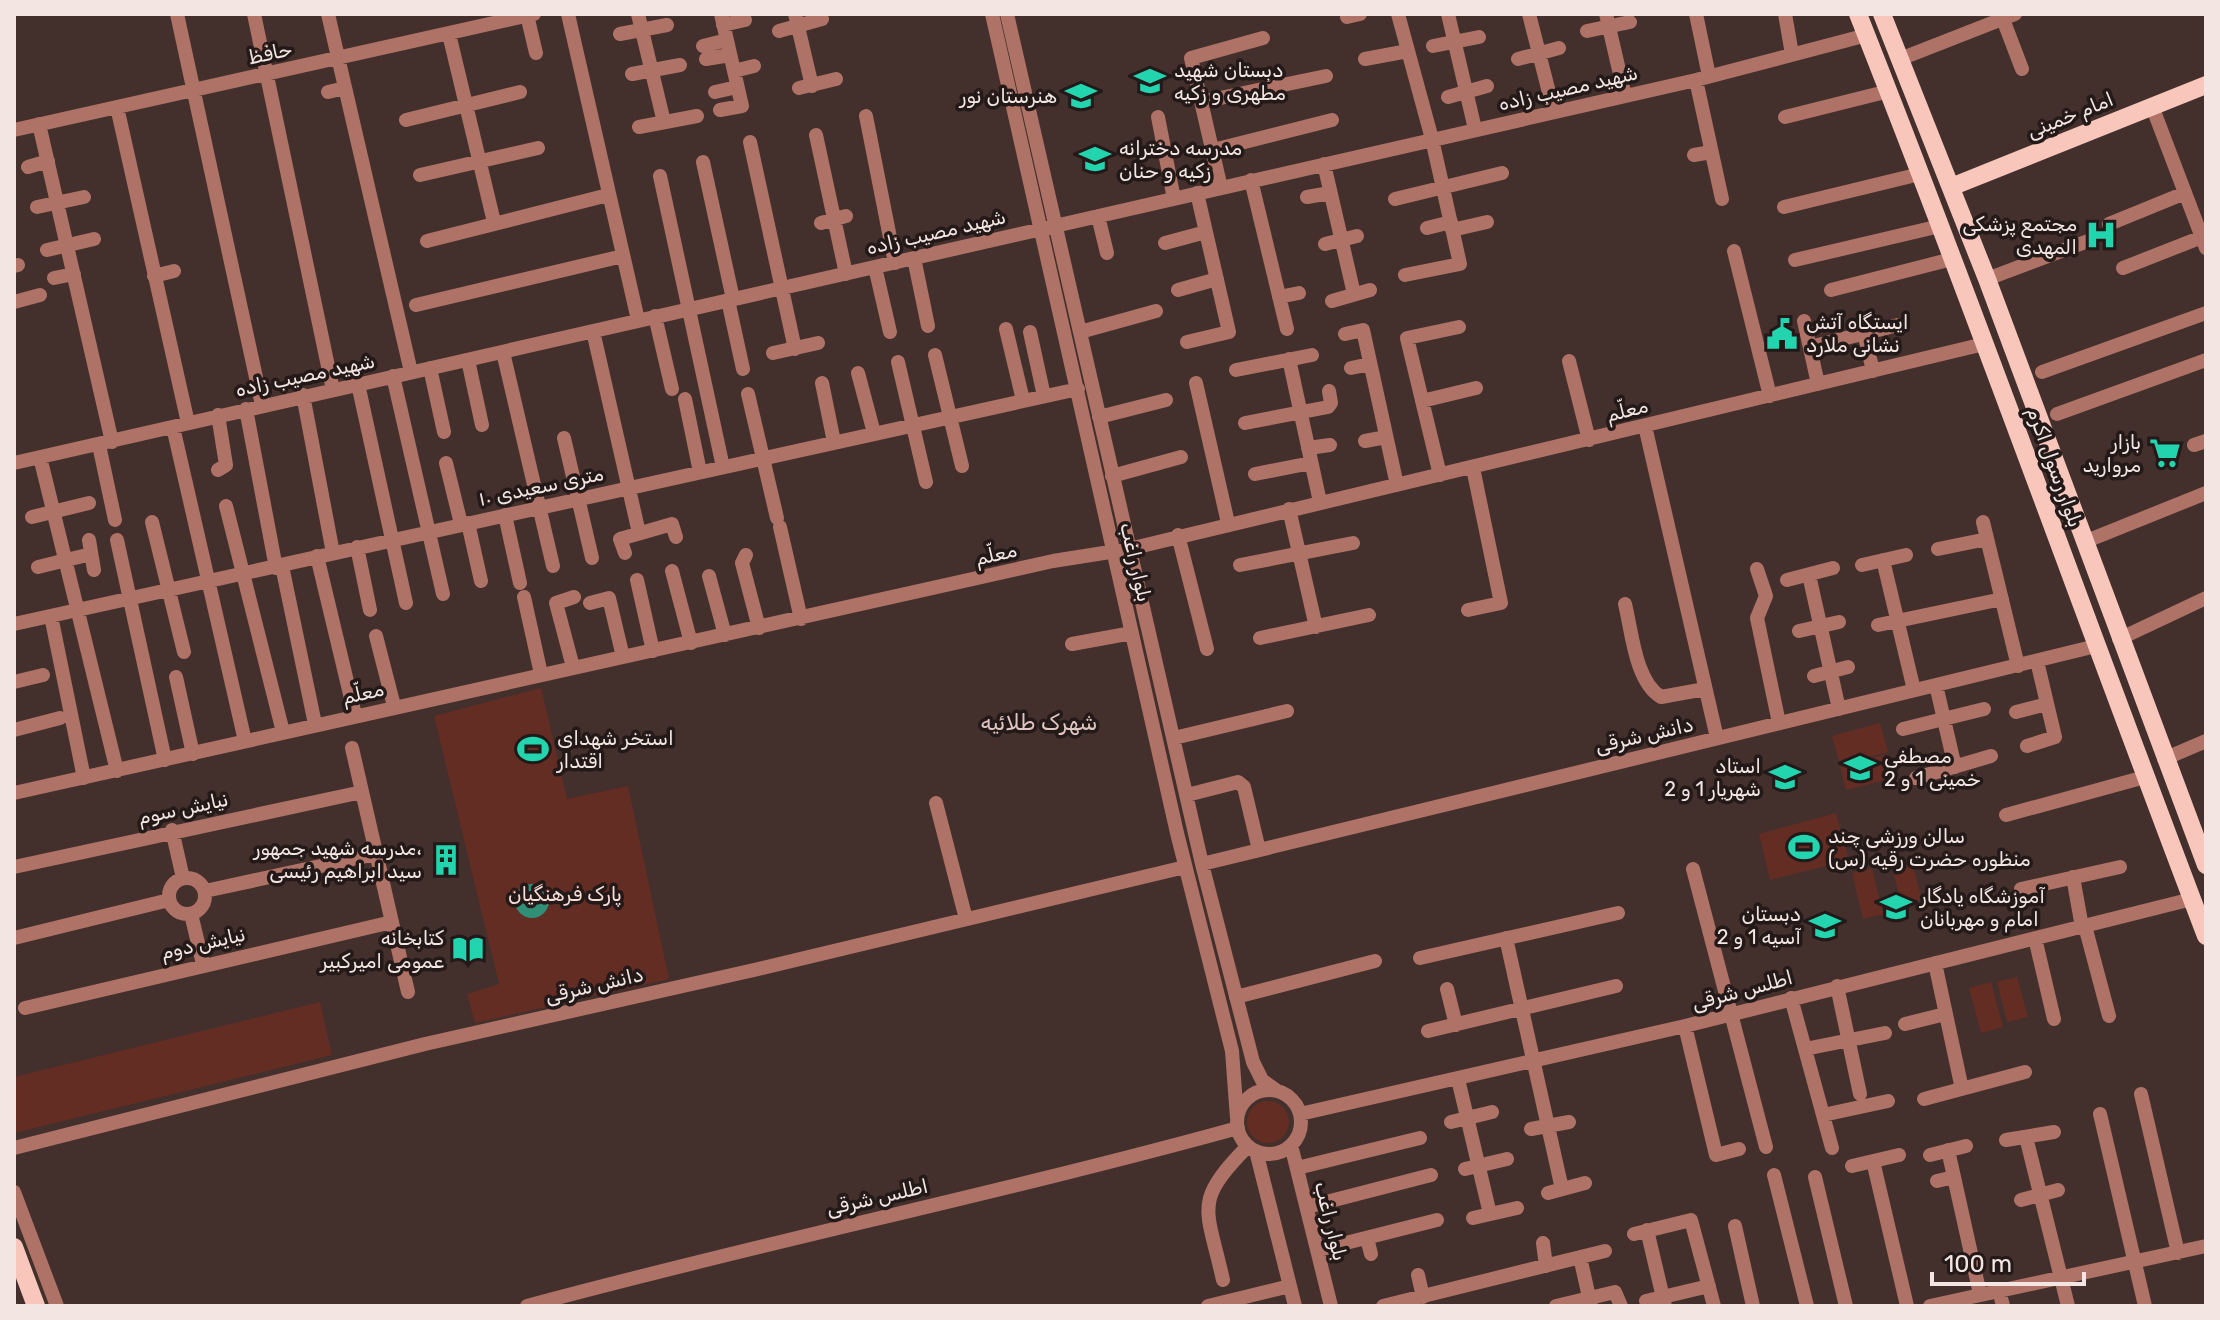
<svg xmlns="http://www.w3.org/2000/svg" width="2220" height="1320" font-family="Rubik,'Noto Naskh Arabic',sans-serif">
<rect width="100%" height="100%" fill="#432f2b"/>
<path fill="#642d24" d="M541,688L567,799L628,786L669,979L475,1023L467,994L499,984L434,716Z
M1880,723L1888,752L1840,765L1832,736Z
M1887,754L1893,778L1846,790L1840,767Z
M1836,813L1849,860L1770,880L1759,834Z
M1911,859L1922,900L1902,905L1891,864Z
M1872,868L1883,914L1863,919L1852,873Z
M2017,977L2028,1017L2007,1022L1997,982Z
M1991,982L2003,1027L1981,1033L1969,988Z
M320,1002L332,1055L14,1133V1077Z
M1247 1122a21 21 0 1 1 42 0a21 21 0 1 1-42 0Z"/>
<path fill="#318e77" d="M515 901a17 17 0 1 1 34 0a17 17 0 1 1-34 0Z"/>
<g fill="none" stroke-linecap="round" stroke-linejoin="round">
<path stroke="#af7267" stroke-width="14" d="M177,14L262,405
M254,14L333,390
M328,14L411,372
M568,14L638,320
M638,14L664,122
M795,14L812,86
M992,14L1177,833L1232,1051L1237,1118
M1007,14L1202,864L1253,1062L1262,1080L1277,1091
M1398,14L1432,139L1460,264L1405,275
M1448,14L1475,129
M1529,14L1554,112
M1606,14L1625,96
M1696,14L1709,76
M1785,14L1792,54
M2001,14L2022,69
M527,15L536,53
M1347,17L1360,14
M723,25L745,20
M779,31L822,19
M1587,31L1630,22
M449,34L494,222
M620,34L667,25
M703,46L727,40
M1433,46L1479,37
M706,59L730,55
M1365,59L1408,51
M1518,59L1559,48
M1900,59L2015,14
M734,71L754,66
M632,74L680,65
M1696,80L1722,199
M799,88L836,79
M328,92L345,88
M715,92L737,87
M1448,97L1487,86
M1201,102L1326,76
M2152,106L2206,248
M117,107L188,423
M720,110L742,106L721,14
M866,116L895,263
M1158,117L1174,199
M1785,117L1889,91
M406,120L520,92
M39,124L112,442
M639,127L697,116
M14,130L534,14
M816,135L846,274
M750,142L795,349
M1213,150L1332,120
M1694,155L1711,152
M703,162L733,299
M1324,164L1354,294
M28,167L48,161
M420,175L538,148
M660,176L723,467
M1251,180L1287,329
M1221,188L1191,58L1263,38
M1307,197L1330,193
M1395,199L1502,173
M37,207L84,197
M1784,207L1920,174
M1098,216L1107,253
M821,223L846,216
M2109,224L2185,193
M1427,228L1451,222
M1452,230L1487,222
M427,241L608,195
M1165,243L1206,232
M1325,244L1357,236
M47,250L94,239
M1734,251L1770,396
M914,258L928,326
M1795,260L1940,226
M14,266L18,265
M875,267L890,332
M2123,268L2202,237
M154,276L174,271
M54,278L74,274
M1987,279L2088,241
M1178,290L1217,279
M1831,290L1952,259
M1279,297L1299,293
M728,300L743,369
M1332,301L1370,290
M14,302L40,295
M416,305L623,256
M655,316L672,389
M1804,321L1818,384
M1006,329L1023,400
M593,331L639,533
M1030,332L1044,396
M1080,332L1156,311
M1864,333L1873,371
M1345,334L1363,330L1397,485
M1187,342L1229,332L1197,193
M1810,347L1898,325
M503,352L553,566
M773,353L818,343
M935,355L962,466
M1289,359L1320,502
M468,360L482,425
M1569,361L1589,440
M898,362L926,482
M430,368L444,432
M1351,368L1370,364
M1236,370L1312,355
M2042,372L2206,313
M858,373L874,433
M393,376L443,594
M822,383L834,442
M1196,383L1228,523
M358,384L406,603
M748,394L777,518
M303,395L333,553
M685,399L700,472
M1422,401L1476,388
M246,409L276,568
M2057,414L2206,360
M1099,417L1166,400
M1245,423L1328,407L1331,403L1329,391
M1645,426L1717,738
M173,427L245,741
M564,438L592,558
M1365,441L1386,437
M99,445L115,520
M2194,445L2206,441
M1308,448L1330,445
M40,457L117,771
M14,463L1696,80L1867,35
M446,463L461,524
M218,470L226,465L218,415
M1255,474L1311,463
M1440,475L1407,338L1459,327
M1112,476L1181,457
M226,506L283,732
M1289,509L1316,627
M505,515L520,583
M32,517L89,503
M152,522L184,652
M1983,522L2018,666
M468,523L481,581
M780,527L801,619
M1178,535L1207,649
M89,540L94,570
M117,540L165,760
M2084,542L2206,493
M357,547L370,610
M1938,549L1987,539
M625,553L620,539L672,524L676,537
M746,555L742,563L759,628
M317,556L355,715
M1883,560L1914,690
M1240,565L1353,543
M1862,565L1906,555
M282,566L315,724
M38,567L91,554
M1757,569L1766,596L1757,618L1779,723
M672,571L691,643
M1809,575L1839,709
M709,576L725,635
M637,580L653,651
M1787,580L1833,568
M524,597L541,674
M590,603L609,598L623,657
M1625,604C1632,632 1635,681 1661,697L1705,689
M1468,610L1501,603L1473,468
M51,616L84,778
M14,624L1078,389
M1878,625L2002,599
M1799,631L1839,622
M376,636L394,706
M1260,638L1369,615
M2119,639L2206,598
M1072,644L1132,633
M573,667L556,603L574,597
M1814,676L1848,667
M176,677L193,754
M14,682L43,675
M1936,685L1955,767
M2016,712L2047,704
M1903,729L1984,709
M14,730L60,718
M1174,738L1287,711
M2027,746L2055,737L2037,661
M352,748L408,992
M2164,759L2206,741
M1916,778L1991,756
M14,793L1053,561L1129,549L1984,344
M1187,795L1238,782L1244,787L1259,850
M936,803L966,919
M2006,815L2145,777
M172,830L183,878
M1202,864L2096,646
M14,867L362,792
M1693,869L1766,1147
M2073,877L2082,927
M169 896a18 18 0 1 1 36 0a18 18 0 1 1-36 0Z
M2021,889L2120,867
M205,891L376,854
M191,914L203,964
M2085,926L2109,1016
M14,938L169,900
M1506,938L1562,1189
M2035,938L2054,1019
M1420,958L1618,913
M1935,963L1962,1089
M1837,986L1860,1094
M1447,989L1456,1025
M1236,997L1375,961
M1791,998L1832,1148
M25,1008L392,922
M1905,1024L1945,1014
M1685,1026L1716,1155L1739,1149
M1428,1031L1616,986
M1805,1049L1885,1033
M1458,1079L1490,1214
M1237 1122a32 32 0 1 1 64 0a32 32 0 1 1-64 0Z
M2141,1094L2178,1253
M1924,1099L2025,1072
M1300,1114L1685,1026L2192,899
M2100,1114L2145,1306
M1823,1115L1888,1101
M1451,1122L1492,1112
M1531,1129L1569,1122
M2026,1137L2068,1306
M2006,1140L2054,1132
M1291,1145L1331,1306
M14,1148L425,1044L754,970L1185,867
M1948,1150L1980,1294
M1256,1151L1295,1306
M1930,1155L1966,1146
M1873,1161L1907,1306
M1852,1166L1899,1155
M1297,1168L1420,1138
M1465,1169L1507,1159
M1774,1175L1807,1306
M1815,1177L1846,1306
M1937,1181L1954,1177
M14,1192L57,1306
M1548,1193L1585,1183
M2021,1200L2058,1190
M1307,1207L1431,1175
M1473,1218L1517,1208
M1735,1226L1753,1306
M1647,1230L1665,1306
M1634,1234L1691,1220L1714,1306
M1367,1238L1371,1254
M1543,1243L1546,1266
M1318,1250L1437,1220
M1580,1257L1591,1306
M1418,1275L1423,1297
M1223,1280C1207,1207 1192,1203 1248,1146
M1999,1290L2003,1306
M1646,1301L1709,1286
M527,1306C763,1242 1002,1193 1238,1128
M1208,1306L1290,1286
M1383,1306L1605,1251
M1556,1306L1615,1292L1621,1306
M1930,1306L2206,1246"/>
<path stroke="#f9c6bc" stroke-width="18" d="M1858,14C1979,320 2089,629 2206,936
M1882,14L1987,279L2206,865
M1951,187L2206,85
M14,1247L36,1306"/>
</g>
<defs>
<symbol id="school-bare" viewBox="-9 -9 18 18"><path d="M0-5L7-2L0 1L-7-2ZM-4 1L0 2.5L4 1V4Q0 6-4 4Z" fill="#23d5af" stroke="#231918" stroke-width="2.5" paint-order="stroke"/></symbol>
<symbol id="hospital-bare" viewBox="-9 -9 18 18"><path d="M-5-5h3v3.5h4V-5h3V5h-3V1.5h-4V5h-3Z" fill="#23d5af" stroke="#231918" stroke-width="2.5" paint-order="stroke"/></symbol>
<symbol id="civic-bare" viewBox="-9 -9 18 18"><path d="M-.6-6.5H3V-4.5H.6V-3L4-1V1h2V6H-6V1h2V-1L-.6-3ZM-1.2 2.5V6h2.4V2.5Z" fill="#23d5af" stroke="#231918" stroke-width="2.5" paint-order="stroke"/></symbol>
<symbol id="supermarket-bare" viewBox="-9 -9 18 18"><path d="M-6-5.5h2.5l.6 2H6L4.5 2H-2.5L-4.4-4H-6ZM-1.5 3.2a1.3 1.3 0 1 0 .1 0ZM3 3.2a1.3 1.3 0 1 0 .1 0Z" fill="#23d5af" stroke="#231918" stroke-width="2.5" paint-order="stroke"/></symbol>
<symbol id="stadium-bare" viewBox="-9 -9 18 18"><path d="M0-5a6.5 5 0 1 0 0 10a6.5 5 0 1 0 0-10ZM-3.5-1.8h7v3.6h-7Z" fill="#23d5af" stroke="#231918" stroke-width="2.5" paint-order="stroke"/></symbol>
<symbol id="building-bare" viewBox="-9 -9 18 18"><path d="M-4-6H4V6H1V3H-1V6H-4ZM-2.5-4.3h1.7v1.8h-1.7ZM.8-4.3h1.7v1.8H.8ZM-2.5-1h1.7V.8h-1.7ZM.8-1h1.7V.8H.8Z" fill="#23d5af" stroke="#231918" stroke-width="2.5" paint-order="stroke"/></symbol>
<symbol id="library-bare" viewBox="-9 -9 18 18"><path d="M-6-4Q-3-5.5-.7-3.5V5Q-3 3-6 4ZM6-4Q3-5.5 .7-3.5V5Q3 3 6 4Z" fill="#23d5af" stroke="#231918" stroke-width="2.5" paint-order="stroke"/></symbol>
</defs>
<g fill-rule="evenodd">
<use href="#school-bare" x="1128" y="59" width="44" height="44"/>
<use href="#school-bare" x="1059" y="74" width="44" height="44"/>
<use href="#school-bare" x="1073" y="137" width="44" height="44"/>
<use href="#hospital-bare" x="2079" y="213" width="44" height="44"/>
<use href="#civic-bare" x="1760" y="312" width="44" height="44"/>
<use href="#supermarket-bare" x="2143" y="431" width="44" height="44"/>
<use href="#stadium-bare" x="511" y="727" width="44" height="44"/>
<use href="#school-bare" x="1838" y="746" width="44" height="44"/>
<use href="#school-bare" x="1763" y="755" width="44" height="44"/>
<use href="#stadium-bare" x="1782" y="825" width="44" height="44"/>
<use href="#building-bare" x="424" y="838" width="44" height="44"/>
<use href="#school-bare" x="1874" y="885" width="44" height="44"/>
<use href="#school-bare" x="1803" y="904" width="44" height="44"/>
<use href="#library-bare" x="446" y="927" width="44" height="44"/>
</g>
<g text-anchor="middle" dominant-baseline="central" stroke-width="7" stroke-linejoin="round" paint-order="stroke">
<g font-size="20" fill="#f2e5e2" stroke="#231918">
<text transform="translate(270 53) rotate(-12)">حافظ</text>
<text transform="translate(1568 88) rotate(-13)">شهید مصیب زاده</text>
<text transform="translate(2070 115) rotate(-22)">امام خمینی</text>
<text transform="translate(936 232) rotate(-13)">شهید مصیب زاده</text>
<text transform="translate(305 375) rotate(-12)">شهید مصیب زاده</text>
<text transform="translate(1627 410) rotate(-14)">معلّم</text>
<text transform="translate(2055 467) rotate(70)">بلوار رسول اکرم</text>
<text transform="translate(541 486) rotate(-12)">۱۰ متری سعیدی</text>
<text transform="translate(996 554) rotate(-13)">معلّم</text>
<text transform="translate(1136 562) rotate(77)">بلوار راغب</text>
<text transform="translate(363 693) rotate(-13)">معلّم</text>
<text transform="translate(1644 735) rotate(-13)">دانش شرقی</text>
<text transform="translate(183 808) rotate(-12)">نیایش سوم</text>
<text transform="translate(203 943) rotate(-13)">نیایش دوم</text>
<text transform="translate(594 985) rotate(-13)">دانش شرقی</text>
<text transform="translate(1742 990) rotate(-15)">اطلس شرقی</text>
<text transform="translate(877 1197) rotate(-13)">اطلس شرقی</text>
<text transform="translate(1331 1221) rotate(76)">بلوار راغب</text>
</g>
<g font-size="20" fill="#f2e5e2" stroke="#231918" text-anchor="start">
<text x="1174" y="70">دبستان شهید<tspan x="1174" dy="23">مطهری و زکیه</tspan></text>
<text x="1057" y="96" text-anchor="end">هنرستان نور</text>
<text x="1119" y="148">مدرسه دخترانه<tspan x="1119" dy="23">زکیه و حنان</tspan></text>
<text x="2077" y="224" text-anchor="end">مجتمع پزشکی<tspan x="2077" dy="23">المهدی</tspan></text>
<text x="1806" y="322">ایستگاه آتش<tspan x="1806" dy="23">نشانی ملارد</tspan></text>
<text x="2141" y="442" text-anchor="end">بازار<tspan x="2141" dy="23">مروارید</tspan></text>
<text x="557" y="738">استخر شهدای<tspan x="557" dy="23">اقتدار</tspan></text>
<text x="1884" y="756">مصطفی<tspan x="1884" dy="23">خمینی 1 و 2</tspan></text>
<text x="1761" y="766" text-anchor="end">استاد<tspan x="1761" dy="23">شهریار 1 و 2</tspan></text>
<text x="1828" y="836">سالن ورزشی چند<tspan x="1828" dy="23">منظوره حضرت رقیه (س)</tspan></text>
<text x="422" y="848" text-anchor="end">مدرسه شهید جمهور،<tspan x="422" dy="23">سید ابراهیم رئیسی</tspan></text>
<text x="1920" y="896">آموزشگاه یادگار<tspan x="1920" dy="23">امام و مهربانان</tspan></text>
<text x="1801" y="914" text-anchor="end">دبستان<tspan x="1801" dy="23">آسیه 1 و 2</tspan></text>
<text x="444" y="938" text-anchor="end">کتابخانه<tspan x="444" dy="23">عمومی امیرکبیر</tspan></text>
</g>
<g font-size="20" fill="#f7ddd8" stroke="#231918">
<text x="565" y="894">پارک فرهنگیان</text>
</g>
<g font-size="22" fill="#e0c6c1" stroke="#231918">
<text x="1039" y="722">شهرک طلائیه</text>
</g>
</g>
<rect width="2220" height="1320" fill="none" stroke="#f2e5e2" stroke-width="32"/>
<path d="M1932 1272v12h152v-12" fill="none" stroke="#f2e5e2" stroke-width="4"/>
<text x="1944" y="1272" font-size="24" fill="#f2e5e2" stroke="#231918" stroke-width="6" paint-order="stroke">100 m</text>
</svg>
